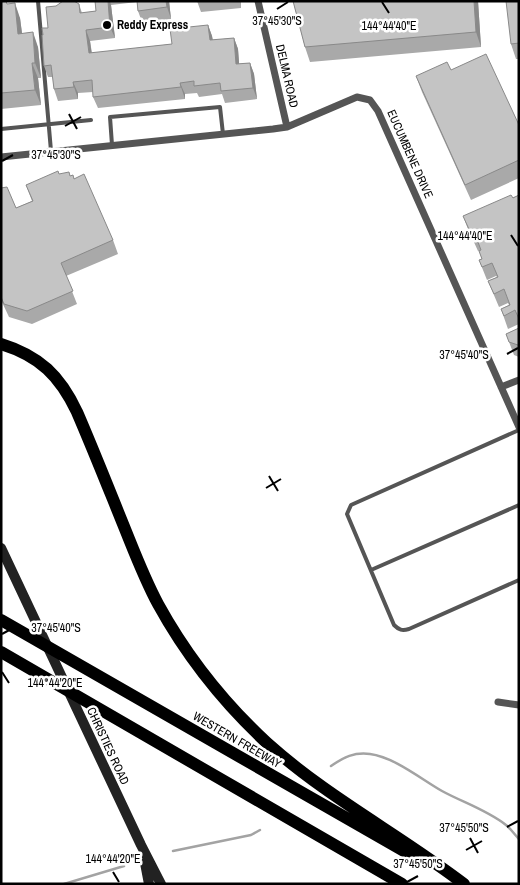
<svg xmlns="http://www.w3.org/2000/svg" width="520" height="885" font-family="'Archivo Narrow',sans-serif">
<rect width="100%" height="100%" fill="#fff"/>
<g fill="none" stroke-linecap="round" stroke-linejoin="round">
<path stroke="#a3a3a3" stroke-width="2.5" d="M331,766C344,757 354,752 370,754C394,757 421,779 442,791C462,802 487,810 506,825C511,829 515,835 519,839
M173,851L251,835L260,830
M64,884L124,866"/>
<path stroke="#555" stroke-width="4" d="M38,1L51,151
M1,129L91,120
M112,145L110,117L220,107L223,134
M519,430L351,505L347,514L394,625C399,630 402,631 409,629L519,580
M371,570L519,505"/>
<path stroke="#555" stroke-width="7" d="M258,1L287,127
M1,157L273,129L287,127L357,97L370,100L378,111L519,427
M501,387L519,380
M498,702L519,705"/>
<path stroke="#222" stroke-width="10" d="M1,548L141,845L161,884
M145,863L149,884"/>
<path stroke="#000" stroke-width="12" d="M1,344C40,356 60,376 77,412C93,449 108,487 123,524C134,551 144,578 158,604C186,655 224,703 267,743C327,797 400,835 464,884
M1,620L418,859
M1,652L402,884"/>
</g>
<path fill="#a9a9a9" d="M7,1V4L20,18L22,33L38,47L41,78H38L41,105L1,109V2Z
M95,1H169L171,19L142,22L138,11L137,2L111,5L115,38L90,41L92,53L172,44L208,25L212,36L213,40L234,38L238,49L239,64L250,63L254,74L257,99L225,103L222,94L199,97L197,93L185,94V99L98,108L93,97V92L78,93V99L58,101L54,89L53,77H48L44,66L43,35L48,28L79,4L82,13L96,11Z
M197,1H241V8L201,12Z
M293,1H478L481,47L310,62L305,47Z
M519,1V59H516L511,44Z
M451,70L519,125V178L471,200L422,92L416,76Z
M59,174L70,176L74,179L113,240L118,254L66,276L77,304L32,324L9,317L1,300V188L16,208L32,201L26,185Z
M519,195V324L508,329L501,309L509,305L508,303L499,307L488,281L497,277L496,276L487,280L479,260L482,259L479,251H478L468,229L463,216Z
M519,328V357L514,355L506,334Z"/>
<path fill="#898989" d="M108,1H110L111,5L115,38L110,27Z
M166,1H169L171,19L167,7Z
M474,1H478L481,47L476,32Z
M15,3L20,18L24,49L18,34Z
M208,25L212,36L214,52L210,40Z
M86,30L90,41L93,65L89,53Z
M33,32L38,47L41,78L35,63Z
M234,38L238,49L240,75L236,64Z
M32,63L38,78L41,105L35,90Z
M250,63L254,74L257,99L253,88Z
M73,82L78,93V99L74,87Z
M180,83L185,94V99L181,87Z"/>
<path fill="#c4c4c4" stroke="#898989" d="M6,1L7,4L15,3L18,34L33,32L35,63H32L35,90L1,93V2Z
M63,1H74L79,4L80,13L96,11L95,1H108L110,27L86,30L89,53L172,44L170,29L208,25L210,40L234,38L236,64L250,63L253,88L221,91L220,83L194,86V81L180,83L181,87L93,97L92,80L73,82L74,87L54,89L51,65L44,66L42,35H43L42,28H48L46,7L56,6Z
M137,1H166L167,7L138,11Z
M293,1H474L476,32L305,47Z
M506,1H519V43L511,44Z
M486,54L519,125V160L465,185L416,76L447,62L451,70Z
M58,171L59,174L69,172L70,176L73,175L74,179L84,174L113,240L61,263L73,291L27,311L4,304L1,297V188L7,187L16,208L33,201L26,185Z
M511,195L513,198L519,195V319L515,310L504,316L501,309L510,305L504,289L494,294L488,281L498,277L492,263L482,267L479,260L482,259L479,251L481,250L476,237L473,238L463,216Z
M519,328V345H518L509,342L506,334Z"/>
<path fill="none" stroke="#000" stroke-width="2" d="M382,2L389,13M277,9L288,2M69,114L77,129M65,126L81,117M2,161L13,155M511,235L518,246M507,354L518,348M269,476L278,491M266,488L281,479M2,634L13,628M2,672L9,683M507,827L518,821M470,838L478,853M466,850L482,841M113,872L119,882M407,882L418,876"/>
<circle fill="#000" stroke="#fff" stroke-width="2" cx="107" cy="25" r="5"/>
<g text-anchor="middle" dominant-baseline="central" stroke-width="5" stroke-linejoin="round" paint-order="stroke">
<g font-size="12" font-weight="bold" fill="#000" stroke="#fff" text-anchor="start">
<text x="117" y="25">Reddy Express</text>
</g>
<g font-size="12" fill="#000" stroke="#fff">
<text transform="translate(287 76) rotate(77)">DELMA ROAD</text>
<text transform="translate(410 154) rotate(66)">EUCUMBENE DRIVE</text>
<text transform="translate(237 740) rotate(30)">WESTERN FREEWAY</text>
<text transform="translate(108 746) rotate(65)">CHRISTIES ROAD</text>
</g>
</g>
<g font-size="12" text-anchor="middle" fill="#000" stroke="#fff" stroke-width="5" stroke-linejoin="round" paint-order="stroke">
<text x="277" y="25">37°45'30"S</text>
<text x="389" y="30">144°44'40"E</text>
<text x="56" y="159">37°45'30"S</text>
<text x="465" y="240">144°44'40"E</text>
<text x="464" y="359">37°45'40"S</text>
<text x="56" y="632">37°45'40"S</text>
<text x="55" y="687">144°44'20"E</text>
<text x="464" y="832">37°45'50"S</text>
<text x="113" y="863">144°44'20"E</text>
<text x="418" y="868">37°45'50"S</text>
</g>
<rect width="520" height="885" fill="none" stroke="#000000" stroke-width="5"/>
</svg>
